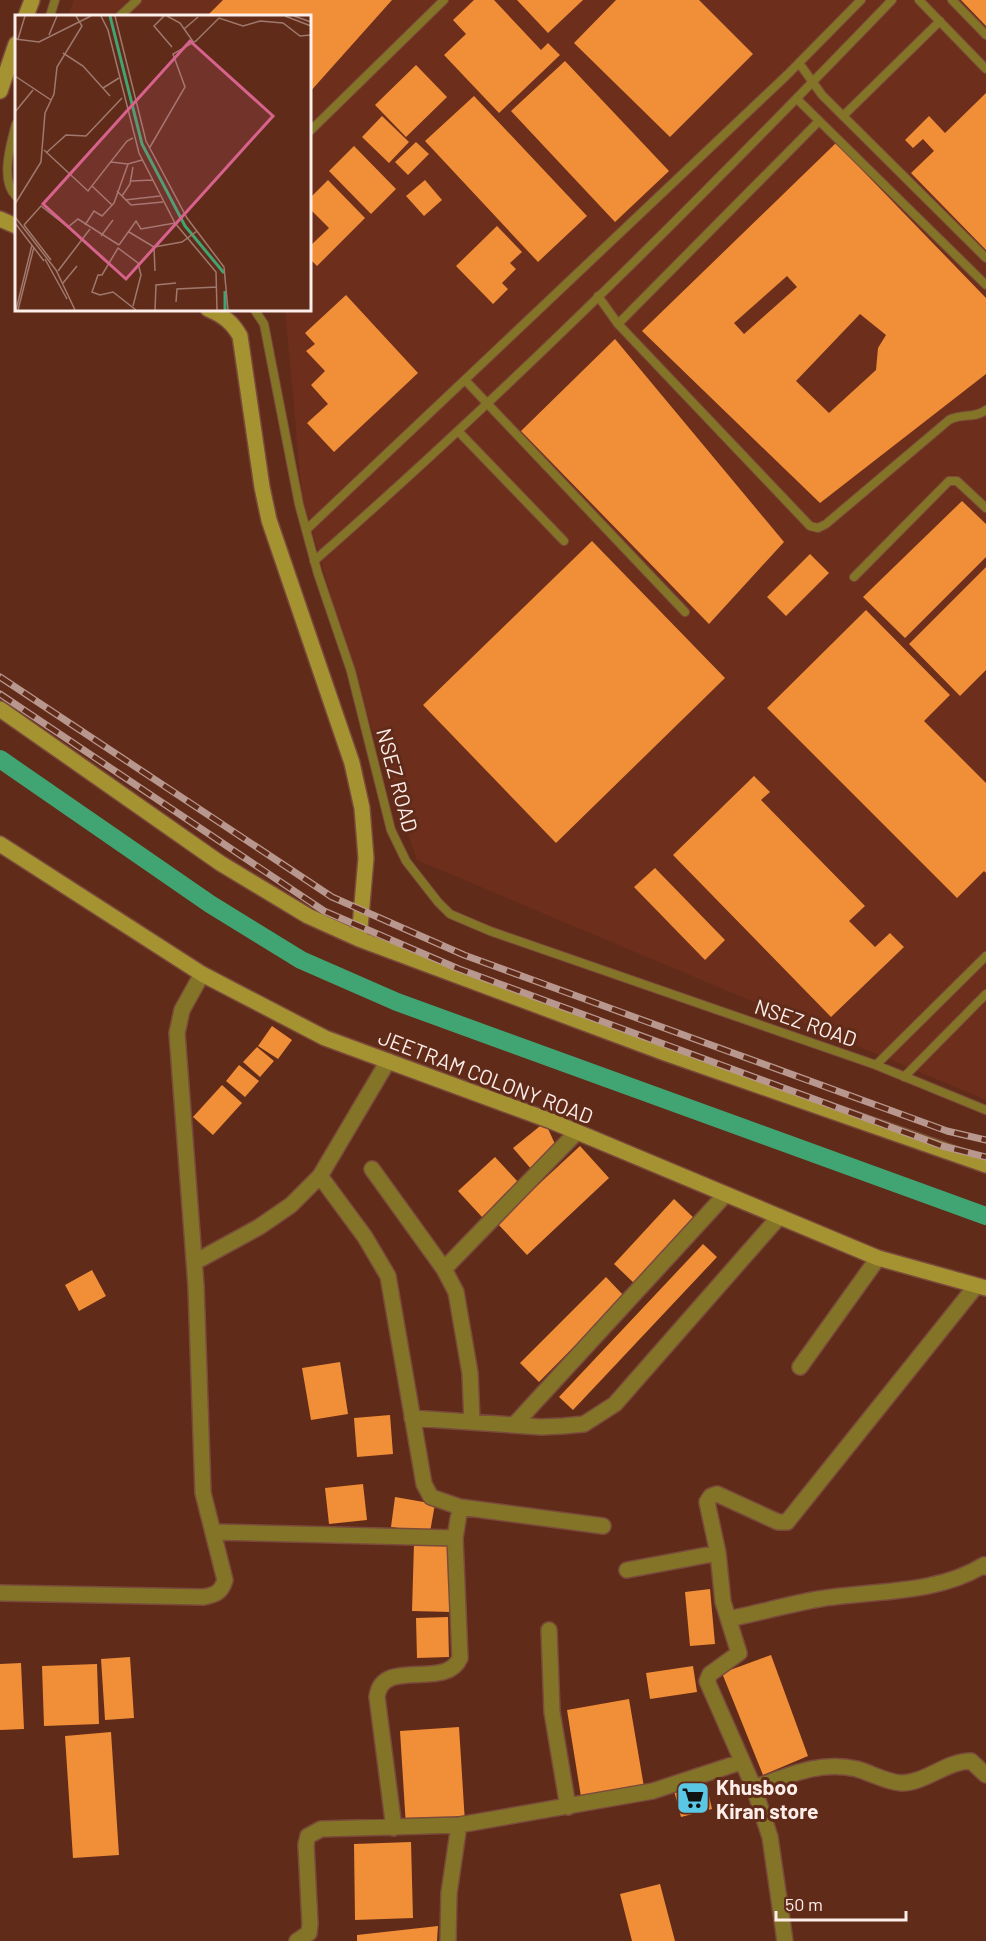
<svg xmlns="http://www.w3.org/2000/svg" width="986" height="1941" font-family="Barlow,sans-serif">
<rect width="100%" height="100%" fill="#612b1a"/>
<path fill="#6d2f1c" d="M74,0H986V1100L417,860L352,670L302,495L285,309H309V16H68Z"/>
<g fill="none" stroke-linecap="round" stroke-linejoin="round">
<path stroke="#40a572" stroke-width="18" d="M0,759L210,904L301,960L397,1002L986,1216"/>
</g>
<path fill="#f18e38" fill-rule="evenodd" d="M223,0H392L309,93V16H207Z
M474,0H494L541,50L548,43L560,55L499,113L444,55L466,34L453,20Z
M517,0H583L548,33Z
M616,0H699L753,54L670,137L574,43Z
M961,0H986V26Z
M565,61L669,171L615,222L511,111Z
M416,65L447,97L406,137L375,105Z
M986,93V250L911,173L934,151L923,139L913,148L905,140L929,116L945,133Z
M474,96L587,216L538,262L425,141Z
M382,116L409,142L389,163L362,137Z
M416,142L429,154L408,175L395,162Z
M836,143L986,298V374L820,503L642,331ZM787,276L797,287L744,334L734,323ZM860,314L886,335L878,348L876,370L829,413L796,381Z
M354,146L396,189L371,214L329,171Z
M328,180L365,218L317,266L309,258V247L329,228L309,208V199Z
M425,180L442,200L424,216L406,196Z
M497,226L522,252L510,263L516,269L502,283L508,289L493,304L456,266Z
M346,295L418,373L334,452L307,423L328,404L311,385L325,371L306,351L315,344L305,333Z
M615,339L784,542L709,624L521,431Z
M962,501L986,524V557L905,638L863,597Z
M592,541L725,678L556,843L423,705Z
M810,554L829,573L786,616L767,597Z
M986,567V670L960,696L909,644Z
M866,610L950,695L924,721L986,783V873L984,871L957,898L767,708Z
M754,776L770,792L761,800L865,906L849,921L875,947L890,933L904,947L831,1017L673,855Z
M655,868L725,940L705,960L634,887Z
M272,1026L292,1040L278,1059L258,1046Z
M257,1047L274,1061L260,1077L243,1062Z
M239,1065L259,1081L245,1097L226,1081Z
M222,1085L242,1103L213,1135L193,1117Z
M545,1122L555,1144L532,1170L513,1148Z
M580,1146L609,1178L527,1255L497,1223Z
M495,1157L519,1183L482,1217L458,1191Z
M674,1199L696,1220L636,1285L614,1264Z
M703,1244L717,1257L573,1410L559,1397Z
M92,1270L106,1296L79,1311L65,1285Z
M606,1277L624,1296L539,1382L520,1363Z
M340,1362L348,1414L311,1420L302,1368Z
M390,1415L393,1454L357,1457L354,1418Z
M363,1484L367,1520L329,1524L325,1488Z
M395,1497L435,1504L430,1532L391,1527Z
M414,1543L452,1544L451,1612L412,1611Z
M710,1589L715,1644L690,1646L685,1592Z
M448,1617L449,1657L417,1658L416,1618Z
M771,1655L808,1756L763,1775L722,1673Z
M130,1657L134,1718L105,1720L101,1659Z
M21,1663L24,1729L0,1730V1664Z
M97,1664L99,1724L44,1726L42,1666Z
M693,1666L697,1692L650,1699L646,1673Z
M629,1699L645,1793L582,1803L567,1710Z
M459,1727L465,1823L406,1827L400,1731Z
M111,1732L119,1855L73,1858L65,1736Z
M705,1779L712,1809L681,1817L673,1787Z
M411,1842L413,1918L355,1920L354,1844Z
M660,1884L675,1941H632L620,1894Z
M438,1926L437,1941H357V1935Z"/>
<g fill="none" stroke-linecap="round" stroke-linejoin="round">
<defs>
<path id="lane" d="M919,0L986,69
M952,0L986,35
M50,16L55,0
M120,16L137,0
M799,63L822,95L986,258
M797,99L986,285
M843,116L940,21
M16,124C10,146 0,181 16,196
M309,132L444,0
M598,296L618,324L810,526L818,528L826,524L949,420C962,413 974,419 986,410
M254,309L264,324L299,504L318,574L351,671L391,830L406,861L438,902L450,914L490,931L876,1065L986,1110
M618,324L819,121
M465,380L685,612
M458,431L564,541
M306,530L787,75L861,0
M314,561C516,384 706,193 892,0
M854,577L949,481H957L986,508
M876,1065L986,956
M904,1077L986,994"/>
<path id="street" d="M372,1169L444,1269L456,1292L470,1373L472,1422
M320,1176L365,1237L388,1276L424,1484L431,1497L460,1507L455,1538L460,1658C446,1691 382,1656 377,1697L394,1828
M195,1262L259,1227L291,1205L320,1176L388,1061
M444,1269L577,1132
M800,1367L878,1258
M412,1418L541,1427L563,1426L584,1424L615,1404L779,1217
M514,1425L725,1195
M460,1507L603,1526
M213,1532L455,1538
M627,1570L718,1553
M0,1593L203,1597C215,1595 221,1593 225,1580L203,1493L196,1286L177,1033L182,1010L202,974
M729,1619C759,1613 789,1604 819,1599C873,1590 936,1595 984,1565L986,1567
M549,1630L552,1712L568,1807
M754,1788L707,1681L710,1674L739,1653L723,1602L718,1553L707,1502L711,1496L717,1494L778,1522H787L976,1286
M297,1941L309,1933L310,1924L306,1845L308,1836L321,1829L459,1825L653,1791L741,1762
M448,1941L449,1893L459,1825
M785,1941L770,1837L754,1788C787,1776 820,1760 857,1769C871,1773 886,1782 901,1783C926,1783 946,1761 971,1761L986,1775"/>
<path id="secondary" d="M26,16L32,0
M0,91L16,44
M0,219L16,226
M208,309C224,316 232,322 240,336L262,487L269,520L352,763L362,808L366,858L359,939
M0,709L220,863L308,916L359,939L665,1053L986,1165
M0,844L202,974L325,1038L551,1121L878,1258L986,1288"/>
</defs>
<use href="#lane" stroke="#7a4a3b" stroke-width="10"/>
<use href="#street" stroke="#7a4a3b" stroke-width="18"/>
<use href="#secondary" stroke="#7a4a3b" stroke-width="18"/>
<use href="#lane" stroke="#837428" stroke-width="8"/>
<use href="#street" stroke="#837428" stroke-width="15"/>
<use href="#secondary" stroke="#a59231" stroke-width="15"/>
<defs>
<path id="rail" d="M0,677L332,897L464,955L947,1131L986,1140
M0,694L324,911L459,969L942,1146L986,1157"/>
</defs>
<use href="#rail" stroke="#b8988e" stroke-width="7"/>
<use href="#rail" stroke="#612b1a" stroke-width="4.5" stroke-dasharray="14" stroke-linecap="butt"/>
</g>
<defs>
<symbol id="supermarket-square" viewBox="-11 -11 22 22"><rect x="-9" y="-9" width="18" height="18" rx="4" fill="#5ac8e5" stroke="#612b1a"/><path d="M-6-5.5h2.5l.6 2H6L4.5 2H-2.5L-4.4-4H-6ZM-1.5 3.2a1.3 1.3 0 1 0 .1 0ZM3 3.2a1.3 1.3 0 1 0 .1 0Z" fill="#111"/></symbol>
</defs>
<g fill-rule="evenodd">
<use href="#supermarket-square" x="674" y="1779" width="38" height="38"/>
</g>
<g text-anchor="middle" dominant-baseline="central" stroke-width="6" stroke-linejoin="round" paint-order="stroke">
<g font-size="21" fill="#fdeeea" stroke="#612b1a">
<text transform="translate(398 780) rotate(75)">NSEZ ROAD</text>
<text transform="translate(806 1022) rotate(19)">NSEZ ROAD</text>
<text transform="translate(486 1076) rotate(21)">JEETRAM COLONY ROAD</text>
</g>
<g font-size="21" font-weight="bold" fill="#fdeeea" stroke="#612b1a" text-anchor="start">
<text x="716" y="1786">Khusboo<tspan x="716" dy="24">Kiran store</tspan></text>
</g>
</g>
<g transform="translate(15 15)">
<rect width="296" height="296" fill="#612b1a"/>
<path fill="none" stroke="#40a572" stroke-width="3" d="M95,1L127,129L170,211L209,258M210,295V276"/>
<path fill="none" stroke="#9f796d" stroke-width="1.5" d="M86,1L93,15L124,138L160,208L201,257L202,295M100,1L131,126L172,203L209,252L213,295M149,1L139,11L157,32M152,1L165,8L179,28M270,1L296,11M279,1L296,7M169,14L183,2M34,20L42,1M0,24L24,27L76,1M3,24L10,1M48,38L68,51L95,81M0,61L36,85M88,73L104,63M0,97L18,75M135,132L170,72L158,39L181,26L204,3L228,11L245,6L268,8L285,21L296,20M29,135L73,176L112,126L118,123M31,138L51,120L71,121L107,83M96,147L113,149L127,145M116,166L138,165M77,171L97,190M102,176L116,190L148,187M107,181L115,169L118,152M110,185L145,181M0,189L26,147L30,98L39,79L42,52L67,11L61,1M0,202L41,255L60,295M0,208L29,246M9,210L26,191L53,212L63,204L104,230M9,210L36,245M70,210L79,196L87,201L99,188L113,149M114,217L139,232L140,256M86,221L98,205M104,230L121,206L126,214L160,208M139,232L167,227L182,216M30,244L52,284M43,256L75,214M48,268L62,251M161,287L162,274L202,272M118,291L126,260L123,248L103,233L87,260H83L77,277L85,280L98,277L121,295M1,295L17,230M3,295L19,232M140,295L141,270L161,268"/>
<path fill="#d7638d" fill-opacity="0.15" stroke="#d7638d" stroke-width="3" d="M175,26L258,101L111,264L28,189Z"/>
<rect width="296" height="296" fill="none" stroke="#fdeeea" stroke-width="3"/>
</g>
<path d="M776 1911v9h130v-9" fill="none" stroke="#fdeeea" stroke-width="3"/>
<text x="785" y="1911" font-size="18" fill="#fdeeea" stroke="#612b1a" stroke-width="4.5" paint-order="stroke">50 m</text>
</svg>
